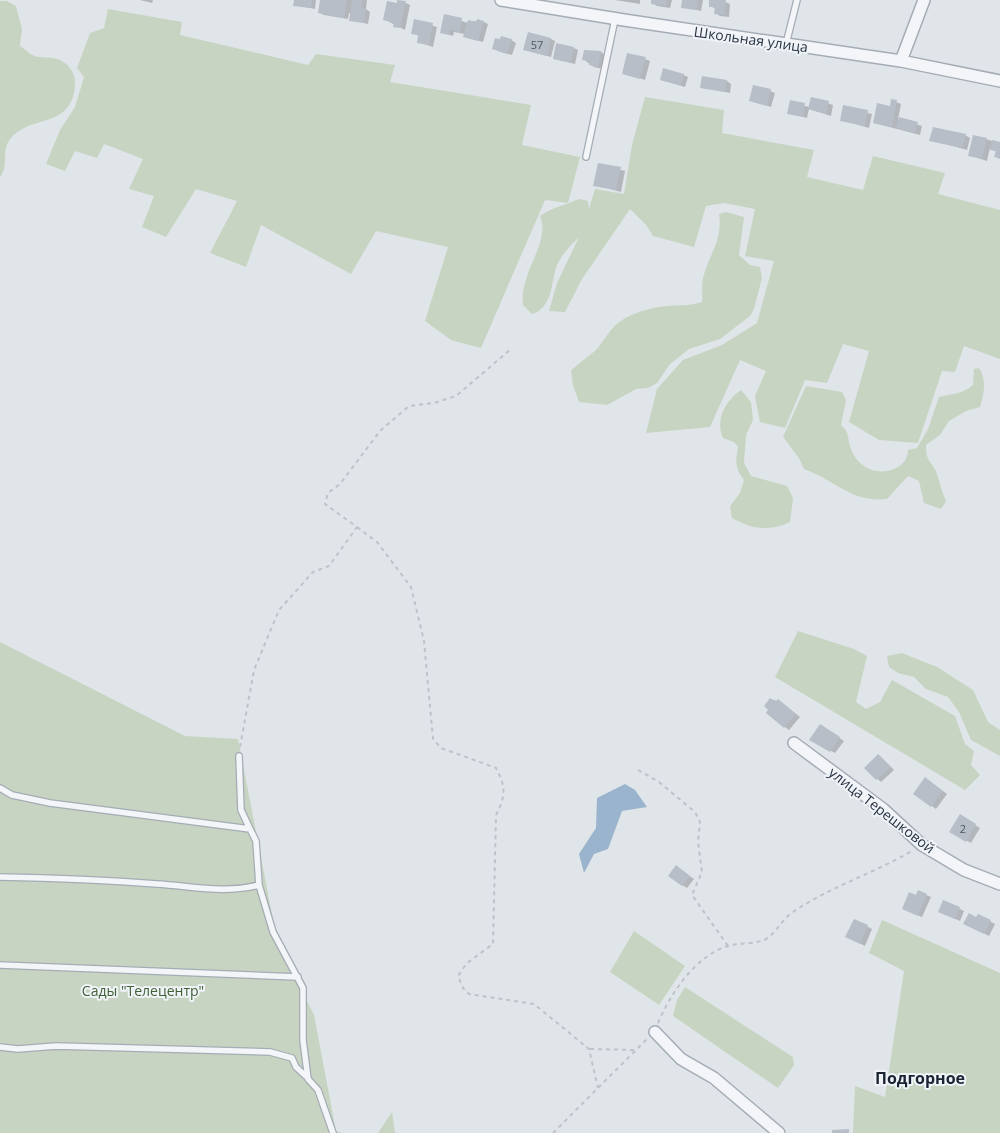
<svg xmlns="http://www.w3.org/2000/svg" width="1000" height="1133" font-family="'Open Sans',sans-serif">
<rect width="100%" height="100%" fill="#e0e5ea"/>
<path fill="#c7d4c1" d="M0,1H7L16,6L22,29L20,46C24,48 28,53 32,55C42,60 53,54 65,63C72,69 76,77 75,86C71,129 32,114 11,138C0,150 10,165 0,177Z
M108,9L182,22L180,35L308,65L316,54L395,65L390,82L531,105L522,145L580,157L568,203L545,200L481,348L451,340L425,321L448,247L376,231L351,274L261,225L246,267L210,253L237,201L196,189L166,237L142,227L154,196L129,189L143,159L104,144L97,158L75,151L65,171L46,164L60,130L75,107L84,77L77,68L90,33L104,28Z
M645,97L724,110L722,133L814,150L807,177L863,190L873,156L945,173L938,194L1000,210V359L964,346L955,372L942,371L918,443L879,440L849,422L869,351L843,344L827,383L805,380L785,428L760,422L755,396L766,371L740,360L710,427L646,433L657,389L683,360L722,345L757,323L774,261L745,256L755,209L724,203L706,206L694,247L653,236L647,226L630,209L582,279L565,312L549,311L557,283L579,237C570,246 560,256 556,268C551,285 552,308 532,314L523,305C519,272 551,243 540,216C552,207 566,205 579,199L588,201L589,209L595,189L624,194L632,145Z
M726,212L744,217L739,255L750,265L760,267L762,278L754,309L750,316L720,339L689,349L670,364L657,383L648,388L636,389L607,405L579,402L573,385L571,371C579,362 589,357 597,349C602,343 606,336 611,330C622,316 643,310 659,307C674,304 688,307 702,302C703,294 701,286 703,278C709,254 723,241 719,214Z
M979,368C987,380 984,394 980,407L966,411L949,421L940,435L926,445C926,464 932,460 937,474C940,484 942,492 946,501L941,509L924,503L919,481L908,476L887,499C851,503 835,480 804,469L799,458L783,437L806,386L842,392L846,400L841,425C850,432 847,439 851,449C858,468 878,477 896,468C903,465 908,458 908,450L917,448L928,429L939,397C951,394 963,394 973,385L974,369Z
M741,390L751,402L753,420L746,435L744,463L751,476L787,486L793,498L790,522C770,532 751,529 732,518L730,506L740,493L744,480C734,467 736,462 738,447L734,442L723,438C715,420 725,401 741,390Z
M798,631L854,649L867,656L856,702L866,709L880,702L892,680L955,716L965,744L974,751L971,765L980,775L965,790L775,677Z
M0,642L185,736L238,739L277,940L314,1015L336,1131L342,1133H0Z
M902,653L937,667L973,690L988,722L1000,730V756L971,740L959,712L948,697L926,689L914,677L898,673L889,667L887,656Z
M882,920L1000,973V1133H853L855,1086L885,1097L904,971L869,953Z
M634,931L685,966L659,1005L610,972Z
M685,987L793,1057L794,1065L778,1088L673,1016L677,1000Z
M392,1112L395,1133H378Z"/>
<path fill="#99b4cc" d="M625,784L635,790L647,807L622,811L608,849L594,854L584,873L579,854L596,828L597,798Z"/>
<path fill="#0003" d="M140,0H153L152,3Z
M301,0H316L315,9L295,5Z
M322,0H367L366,9L370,12L368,24L351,20L352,13H349L348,19L324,15L319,12Z
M615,0H640V4Z
M653,0H672L670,8L657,6L652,3Z
M683,0H703L701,11L682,7Z
M725,2L730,4L729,17L720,16L715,13L716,9L710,6Z
M406,3L410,5L405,30L384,19L398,4Z
M445,16L468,23L469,21L484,22L488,24L483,42L469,38L465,34L454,32L453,36L441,32Z
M415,21L437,27L433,47L418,42L419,36L413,33Z
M551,39L555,41L551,57L525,50Z
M511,40L516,43L512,55L498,51Z
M574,48L578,50L575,64L555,59Z
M585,51L601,52L605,55L603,69L594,67L583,59Z
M645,59L650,61L645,80L623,73Z
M683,75L688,77L685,87L661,80Z
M727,81L731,84L730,93L702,87Z
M770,91L775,93L771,107L750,100Z
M811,98L833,105L831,116L809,109L807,118L789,113L791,102L809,107Z
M896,102L901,104L898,119L922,126L920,135L874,123Z
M844,107L872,114L869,128L841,120Z
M965,135L970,138L967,150L931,140Z
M974,136L1000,143V159L996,157L997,152L990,148L987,161L969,155Z
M599,164L625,171L621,192L595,185Z
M771,699L782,703L800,717L789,730L785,727Z
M825,728L844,741L835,753L811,740Z
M879,755L894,770L881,782L865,768Z
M930,782L947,794L936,809L915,794Z
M960,816L980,828L971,843L951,832Z
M681,870L694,879L687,888L682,885Z
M926,895L931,897L922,917L908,911L916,897Z
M944,901L964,911L960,921L944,914Z
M979,916L995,924L989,936L965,923L977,919Z
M854,920L872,929L865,946L851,939Z"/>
<path fill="#b7bec8" d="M294,0H312L311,8L293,6Z
M320,0H347L344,18L318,13Z
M352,0H363L361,7L366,8L364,23L349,21Z
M397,0L406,1L400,28L393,27L394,23L383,20L387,1L397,3Z
M651,0H667L666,6L651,4Z
M682,0H698L697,10L681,8Z
M709,0H726L725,15L714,14L715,7H709Z
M444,14L462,18L460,32L450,30L449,35L440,33Z
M414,19L433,23L429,45L417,43L418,35L411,34Z
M477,19L484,21L478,41L463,37L468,20L476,22Z
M528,32L551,38L547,56L523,50Z
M501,36L512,39L507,54L492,49L495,38L500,39Z
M556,43L574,47L571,63L553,59Z
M584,50L601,51L598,67L589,65V61L582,60Z
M627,53L646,57L640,79L622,74Z
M663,68L684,74L681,85L660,80Z
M702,76L727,80L725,92L700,88Z
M753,85L771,89L767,106L749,101Z
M811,97L829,101L826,114L808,109Z
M891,99L897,100L892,127L873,123L877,103L890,106Z
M790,100L805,103L803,117L787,114Z
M843,105L868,110L865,126L840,121Z
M899,117L918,122L915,133L896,128Z
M933,127L966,134L962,148L929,141Z
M973,135L987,138L982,159L968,156Z
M992,140L1000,142V158L994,157L996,151L990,150Z
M598,163L621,167L616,190L593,186Z
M770,698L775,702L778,699L796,714L784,728L766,713L768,710L764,706Z
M820,724L840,737L830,752L809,740Z
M878,754L891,767L876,780L864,768Z
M925,777L943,791L931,807L913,794Z
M960,814L976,824L966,842L949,832Z
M676,865L690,876L682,886L668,876Z
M918,890L927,894L918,916L902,909L909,892L916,895Z
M943,900L960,907L955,919L938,912Z
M969,913L976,917L978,914L991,920L984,934L963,924Z
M854,919L868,925L860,944L845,937Z
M849,1129V1133H832V1130Z"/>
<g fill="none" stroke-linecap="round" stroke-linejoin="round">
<defs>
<path id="service" d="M786,44L797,0
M586,157L615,19
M239,756L241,810L250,829
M0,788L12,795L50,803L250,829L256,841L259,885L273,932L303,988V1040L308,1079L318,1090L333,1133
M0,877C52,878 104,880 157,884C192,886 224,894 259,885
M0,965L298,977
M0,1047L18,1049L56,1046L270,1052L292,1058L296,1067L308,1078"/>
<path id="minor" d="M501,0L624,20L901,61L1000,81
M901,61L924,0
M794,743L883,809L922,845L964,870L1000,884
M655,1032L681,1059L714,1078L779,1133"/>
</defs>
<use href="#service" stroke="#a5acb5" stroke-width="8"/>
<use href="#minor" stroke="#a5acb5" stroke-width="14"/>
<path stroke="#bec3c9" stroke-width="2" stroke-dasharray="4 4" stroke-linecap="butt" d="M357,527L377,542L411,587L424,641L433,739L441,748L496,768C506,787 506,796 496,815L493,944L467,963L458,976L463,988L469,994L534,1004L589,1049L598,1088
M240,747L254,670L279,610L313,572L329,566L357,527L325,504L328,493L340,484L380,431L409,406L434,403L456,396L511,349
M638,770L659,782L695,812L700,822L698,842L702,872L692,895L728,946
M658,1023C671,993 695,956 728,946C740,942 754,945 766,939C776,933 782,919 793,912C828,888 874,873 912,851
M590,1049L635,1050
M553,1133L647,1039"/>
<use href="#service" stroke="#f3f5f8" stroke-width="5.5"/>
<use href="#minor" stroke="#f3f5f8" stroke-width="11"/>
</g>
<g text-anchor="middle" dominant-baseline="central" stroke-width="4" stroke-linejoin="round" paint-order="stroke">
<g font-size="11" fill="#4c5664">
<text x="537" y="44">57</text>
<text x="963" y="828">2</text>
</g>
<g font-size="14" fill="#283343" stroke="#f0f3f7">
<text transform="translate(751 39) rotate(8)">Школьная улица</text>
<text transform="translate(882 810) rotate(38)">улица Терешковой</text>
</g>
<g font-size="14" fill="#3e5f34" stroke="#f0f3f7">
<text x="143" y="990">Сады "Телецентр"</text>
</g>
<g font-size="16" font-weight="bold" fill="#1a2433" stroke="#f0f3f7">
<text x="920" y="1078">Подгорное</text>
</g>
</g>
</svg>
